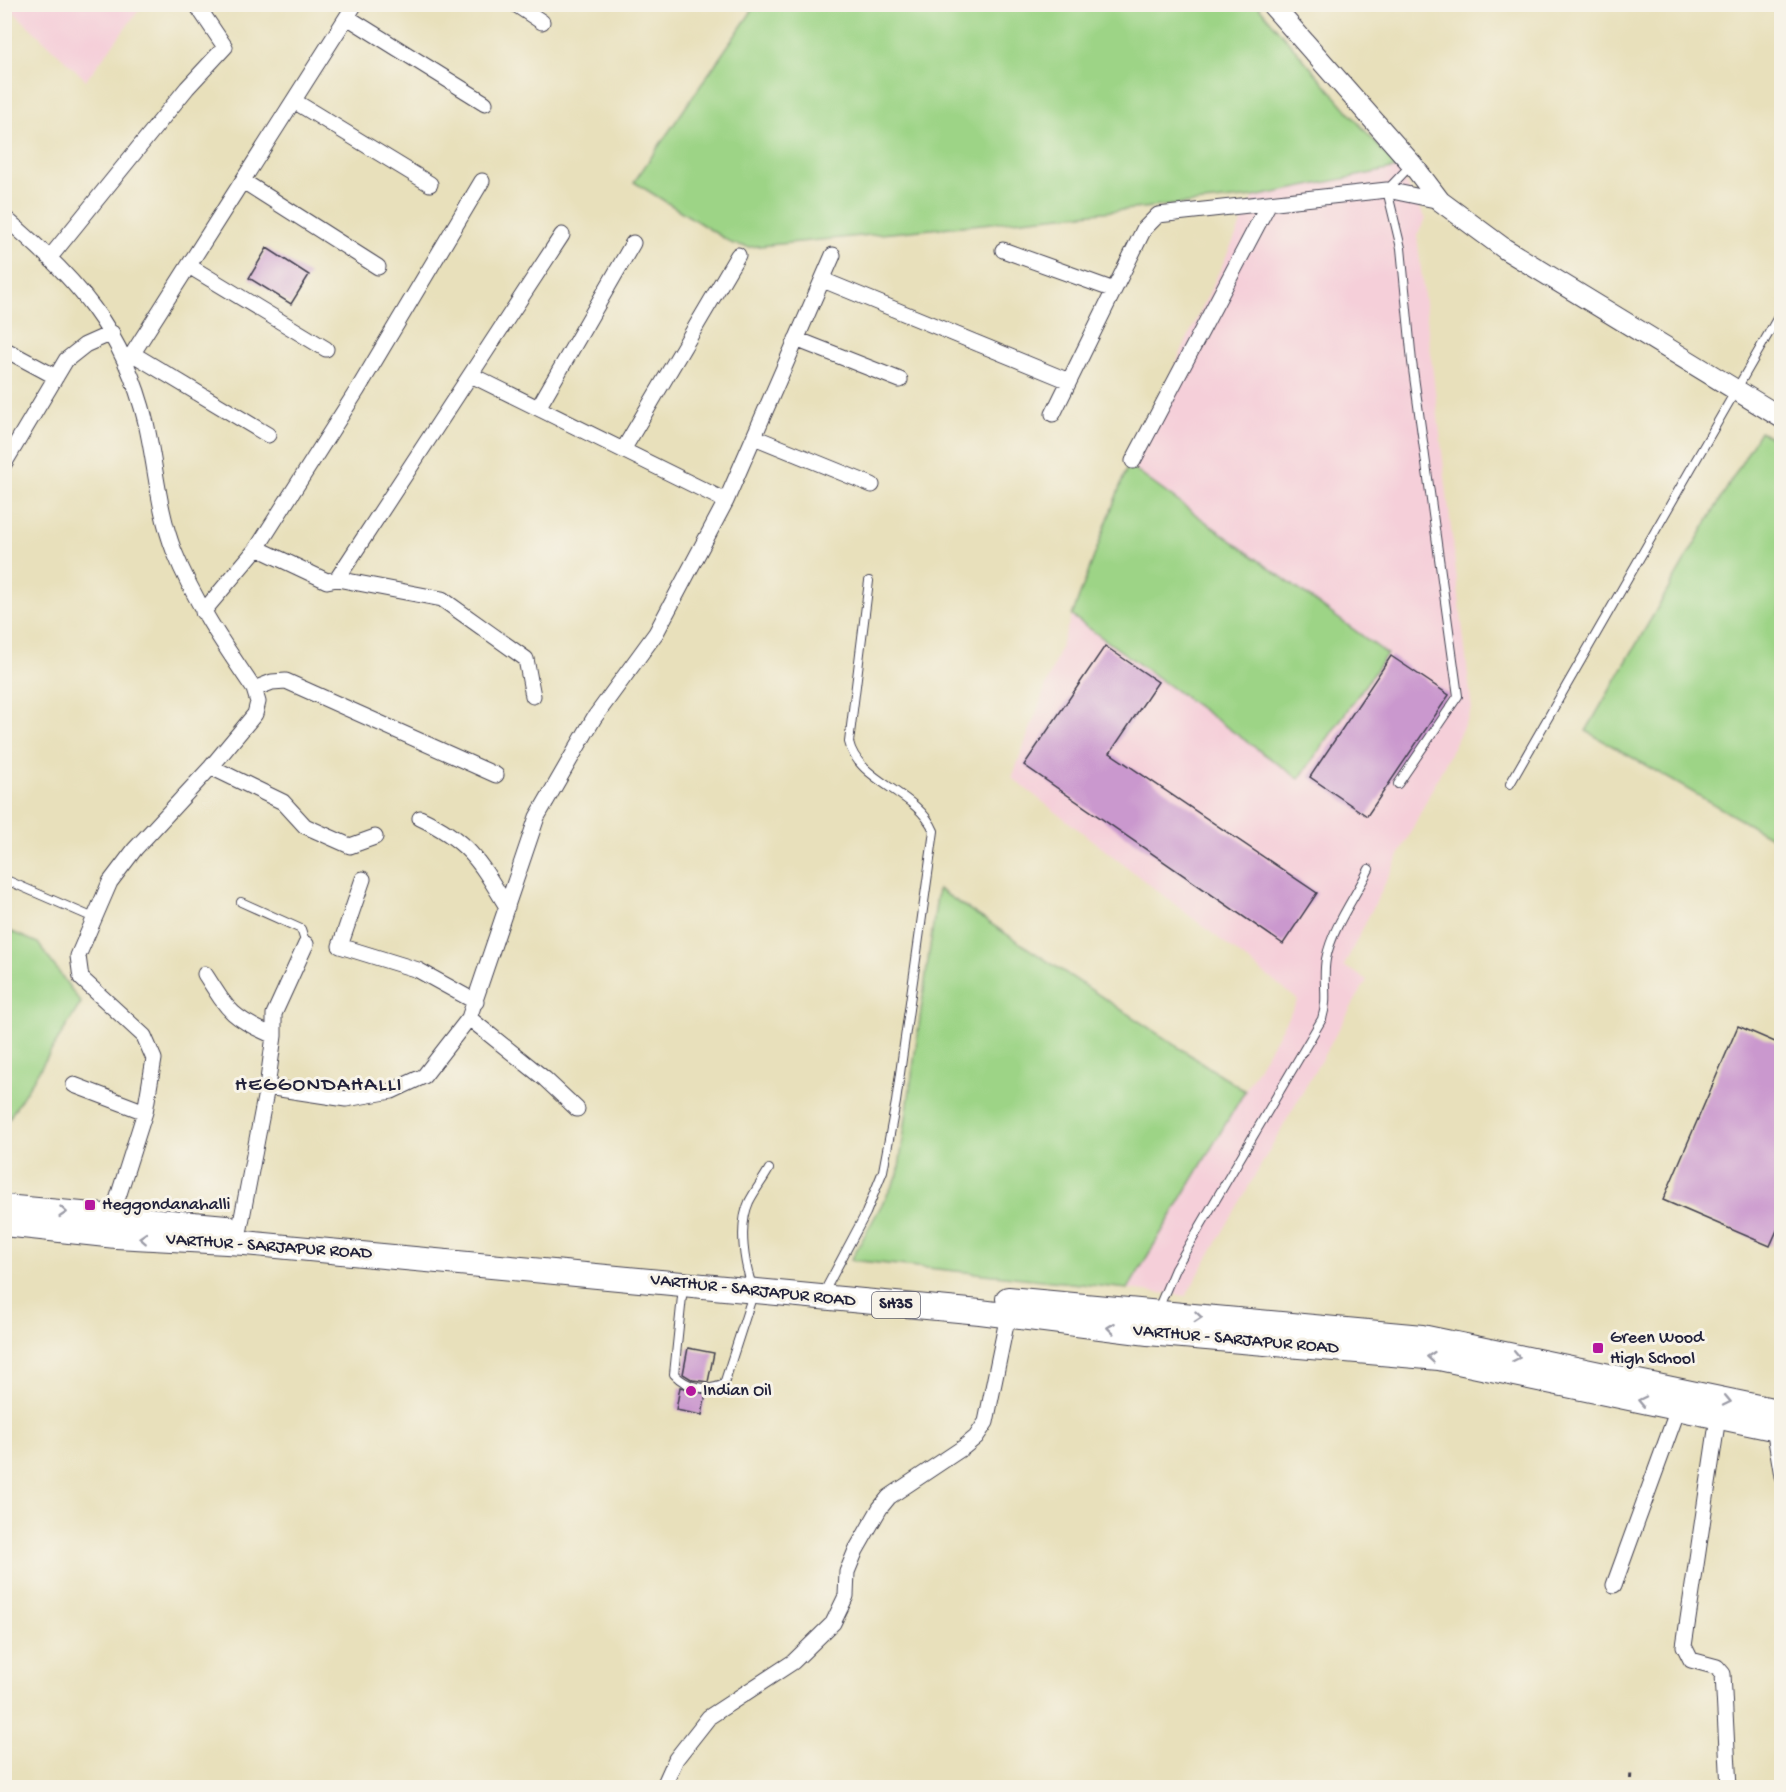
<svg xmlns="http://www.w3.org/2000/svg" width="1786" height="1792" font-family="'Gochi Hand',sans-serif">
<rect width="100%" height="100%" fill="#f7f3e8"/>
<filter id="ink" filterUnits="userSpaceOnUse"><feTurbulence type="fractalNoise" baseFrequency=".0167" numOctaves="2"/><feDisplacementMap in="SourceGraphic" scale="12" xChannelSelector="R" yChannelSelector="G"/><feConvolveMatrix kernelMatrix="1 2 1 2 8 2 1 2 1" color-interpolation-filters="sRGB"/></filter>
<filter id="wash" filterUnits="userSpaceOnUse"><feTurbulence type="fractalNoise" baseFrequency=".008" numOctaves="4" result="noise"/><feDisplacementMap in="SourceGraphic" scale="24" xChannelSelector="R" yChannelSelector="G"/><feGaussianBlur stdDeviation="1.35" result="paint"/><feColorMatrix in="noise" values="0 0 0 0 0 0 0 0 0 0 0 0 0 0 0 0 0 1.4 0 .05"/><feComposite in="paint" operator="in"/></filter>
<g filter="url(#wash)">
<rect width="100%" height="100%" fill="#e8e0bb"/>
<path fill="#f5cfd9" d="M5,4H143V5L86,80Z
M1397,168L1426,219L1417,235L1472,709L1344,966L1367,980L1186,1296L1128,1289L1298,1000L1012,778L1124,474L1254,197Z"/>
<path fill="#9dd486" stroke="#607b60" stroke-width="1.5" d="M756,5H1257L1397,168L1254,197L749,247L733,244L634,182Z
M1760,431L1781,443V843L1586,731Z
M1128,465L1387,654L1299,779L1072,616Z
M938,889L1245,1091L1128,1289L851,1260L898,1175Z
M5,929L38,943L81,1003L5,1125Z"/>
<g id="blocks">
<path fill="#ca98ce" d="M267,248L309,275L291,304L249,278Z
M1105,646L1158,682L1110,753L1317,893L1283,944L1024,765Z
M1391,656L1449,695L1367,816L1310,777Z
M1738,1026L1782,1045V1219L1770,1246L1663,1200Z
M688,1348L714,1353L708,1382L693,1380L683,1374Z
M680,1387L706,1394L702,1415L676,1410Z"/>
</g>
</g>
<g filter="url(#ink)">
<use href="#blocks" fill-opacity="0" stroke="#403e4e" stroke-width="1.5"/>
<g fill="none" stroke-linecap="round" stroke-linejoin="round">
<defs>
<path id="service" d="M1398,784L1458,696L1412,362L1401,248L1387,190L1411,165
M1510,784L1782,310
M4,879L94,918
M241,902L301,929L306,944
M683,1287L674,1374C687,1388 707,1392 724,1384L754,1291C744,1266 738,1226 749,1202C755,1190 763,1180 769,1169
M823,1294L866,1213L883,1171L896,1102L934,831C917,791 858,782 849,742L869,581
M1158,1309L1175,1269L1322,1019C1329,997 1322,981 1326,959C1332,928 1355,897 1369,869"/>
<path id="minor" d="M515,4L542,22
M347,17L485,103
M294,101L430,184
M243,181L378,267
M4,217C75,277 124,330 146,423C156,466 158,510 174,551C194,601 224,645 254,689L258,702L255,714L211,767L135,849L110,882L78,956L81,978L144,1036L154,1059L145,1112L112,1216
M1003,250L1114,290
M51,256L187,88L225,47L196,4
M189,266L326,349
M823,280L1069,381
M796,339L900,380
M4,349L56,377
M133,354L268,435
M126,364L355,4
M471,375L726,501
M538,408L633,243
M1053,414L1144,229L1158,215L1387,190L1440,201
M754,437L872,485
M623,450L738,255
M1133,461L1269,203
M4,464L66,360L85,345L112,333
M257,548L327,581L337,579L562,235
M337,579L442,599L526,659L533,696
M203,612L257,548L358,389L482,181
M254,689L272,682L286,681L496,775
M211,767L283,802L305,826L350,846L375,837
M420,818C469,841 480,862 507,907
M363,879L340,946L418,970L476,1002
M205,974C229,1012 232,1018 274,1036
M469,1018L545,1079L577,1109
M74,1085L145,1112
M267,1087L274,1036V1014L306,944
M240,1228L267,1087L346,1099L392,1091L424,1076L469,1018L537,817L594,718L656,633L726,501L833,255
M1718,1417L1684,1646L1691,1660L1717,1667L1723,1674L1729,1788
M1774,1428L1782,1476
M1614,1585L1678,1409
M663,1788L676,1759L709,1717L793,1662L833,1623L846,1596L847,1572L856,1550L880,1508L889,1497L964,1447L976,1437L986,1422L1008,1315"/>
<path id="tertiary" d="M1271,4L1412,164L1440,201L1505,249L1782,418"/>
<path id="primary" d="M4,1207L226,1227
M4,1224L116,1236L245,1243L980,1312L1148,1333L1439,1358L1782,1430
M1008,1299L1422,1337L1782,1412"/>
</defs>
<use href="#service" stroke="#403e4e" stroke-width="10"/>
<use href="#minor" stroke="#403e4e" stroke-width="17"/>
<use href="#tertiary" stroke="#403e4e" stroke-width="22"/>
<use href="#primary" stroke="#403e4e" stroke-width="26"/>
<path stroke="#403e4e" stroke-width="3" stroke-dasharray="4.5 4.5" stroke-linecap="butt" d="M1630,1788L1631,1770"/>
<use href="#service" stroke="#fff" stroke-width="8"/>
<use href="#minor" stroke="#fff" stroke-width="15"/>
<use href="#tertiary" stroke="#fff" stroke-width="20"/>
<use href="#primary" stroke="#fff" stroke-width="24"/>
</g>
<defs><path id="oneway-chevron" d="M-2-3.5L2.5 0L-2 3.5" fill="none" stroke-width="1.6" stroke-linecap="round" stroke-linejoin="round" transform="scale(1.5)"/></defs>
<g stroke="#9c9ca7">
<use href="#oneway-chevron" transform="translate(63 1212) rotate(5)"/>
<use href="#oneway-chevron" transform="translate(143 1238) rotate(-177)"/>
<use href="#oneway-chevron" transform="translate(1198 1317) rotate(5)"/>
<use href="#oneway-chevron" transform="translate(1111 1328) rotate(-173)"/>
<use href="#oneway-chevron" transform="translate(1431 1357) rotate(-175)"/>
<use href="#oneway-chevron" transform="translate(1516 1357) rotate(12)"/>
<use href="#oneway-chevron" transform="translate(1642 1401) rotate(-168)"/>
<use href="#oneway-chevron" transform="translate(1727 1401) rotate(12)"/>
</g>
</g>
<g fill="#b5179e" stroke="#f7f3e8" stroke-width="2">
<rect x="84" y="1199" width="12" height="12" rx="3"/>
<rect x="1592" y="1342" width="12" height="12" rx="3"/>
<circle cx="691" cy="1391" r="6"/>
</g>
<g text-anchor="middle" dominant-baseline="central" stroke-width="6" stroke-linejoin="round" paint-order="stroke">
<rect fill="#f7f3e8" stroke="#62616f" stroke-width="1.5" x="872" y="1292" width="48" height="26" rx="4.5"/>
<g font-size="16" font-weight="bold" fill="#22223b">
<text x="896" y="1305">SH35</text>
</g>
<g font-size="18" fill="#22223b" stroke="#f7f3e8" text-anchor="start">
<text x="102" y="1205">Heggondanahalli</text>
<text x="1610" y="1338">Green Wood<tspan x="1610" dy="21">High School</tspan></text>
<text x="703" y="1391">Indian Oil</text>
</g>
<g font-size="18" fill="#22223b" stroke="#f7f3e8">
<text transform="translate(269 1247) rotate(4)">VARTHUR - SARJAPUR ROAD</text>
<text transform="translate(753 1291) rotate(6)">VARTHUR - SARJAPUR ROAD</text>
<text transform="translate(1236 1340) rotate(5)">VARTHUR - SARJAPUR ROAD</text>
</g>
<g font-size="21" letter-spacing="1.5" fill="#22223b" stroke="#f7f3e8">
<text x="319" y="1086">HEGGONDAHALLI</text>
</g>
</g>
<rect width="1786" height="1792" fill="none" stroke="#f7f3e8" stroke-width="24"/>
</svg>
